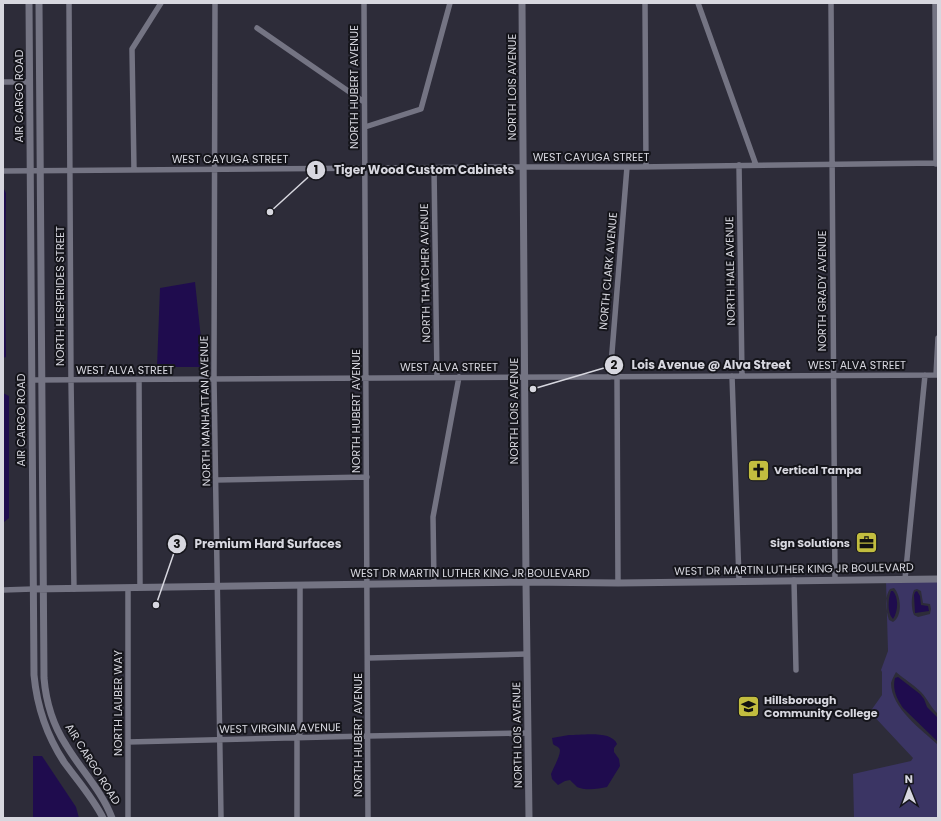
<svg xmlns="http://www.w3.org/2000/svg" width="941" height="821" font-family="Poppins,sans-serif">
<rect width="100%" height="100%" fill="#2d2c39"/>
<path fill="#3b3564" fill-rule="evenodd" d="M886,582H938V714C930,707 928,699 921,692C913,684 904,679 896,672C894,676 892,679 891,683C891,708 922,730 938,745V818H854L853,774L911,761L913,758L870,712L882,695V672L881,670L888,651ZM894,588C901,595 903,616 893,622L889,620C886,611 884,597 890,589ZM917,589L921,591L923,603L930,604L931,609L930,614L918,617L914,615C911,609 911,596 914,590Z"/>
<path fill="#1f0c4e" d="M3,187L6,193L5,297L6,355V357L3,358Z
M195,282L204,367H157L160,288Z
M3,393L9,396V518L4,522H3Z
M891,591H893C899,598 898,612 893,619C887,613 888,599 891,591Z
M917,591L920,596L921,605L928,606L929,611L915,613L914,595L915,592Z
M898,677L920,694L924,699L927,707L938,718V742L903,708C897,699 892,689 895,678Z
M569,735C582,735 612,730 617,744L614,748V752L619,759L620,766L607,787C599,789 585,791 577,787C575,785 572,782 570,780L565,781L558,785L552,779L551,774C553,768 563,752 559,748C557,746 555,746 553,744L552,738Z
M33,756H42L76,807L79,818H33Z"/>
<g fill="none" stroke-linecap="round" stroke-linejoin="round">
<path stroke="#747483" stroke-width="5.5" d="M69,3L71,380L74,589
M215,3L214,379L221,818
M364,3L368,818
M645,3L646,167
M698,3L756,165
M831,3L835,580
M935,3L936,164
M257,28L364,102
M3,82H29
M365,127L421,109L450,3
M739,165L742,376
M434,168L437,377
M134,170L132,49L161,3
M3,171L523,167H637L938,163
M936,375L938,338
M732,376L739,580
M610,377L627,167
M617,377L618,583
M32,380L938,375
M139,380L140,587
M216,480L367,477
M905,579L925,375
M794,580L796,670
M434,583L433,517L459,377
M3,590L33,589
M368,658L527,654
M128,742L368,736L528,733
M128,818V588
M297,818V738L300,733V586"/>
<path stroke="#747483" stroke-width="7" d="M29,3L34,675C37,707 47,736 64,762C77,780 93,798 103,818
M39,3L44,678C46,702 53,725 66,745C81,770 102,791 112,818
M522,3L526,582L529,818
M33,589L526,582L618,583L938,579"/>
</g>
<defs>
<symbol id="church-square" viewBox="-11 -11 22 22"><rect x="-9" y="-9" width="18" height="18" rx="4" fill="#c2bd3f" stroke="#15151b"/><path d="M-1.2-6h2.4v3.5h3.3v2.4h-3.3V6h-2.4V-.1h-3.3v-2.4h3.3Z" fill="#111"/></symbol>
<symbol id="office-square" viewBox="-11 -11 22 22"><rect x="-9" y="-9" width="18" height="18" rx="4" fill="#c2bd3f" stroke="#15151b"/><path d="M-6-3h4V-5.5h4V-3h4V5H-6ZM-1-4.5V-3h2v-1.5ZM-6 0V1H6V0Z" fill="#111"/></symbol>
<symbol id="university-square" viewBox="-11 -11 22 22"><rect x="-9" y="-9" width="18" height="18" rx="4" fill="#c2bd3f" stroke="#15151b"/><path d="M0-5L7-2L0 1L-7-2ZM-4 1L0 2.5L4 1V4Q0 6-4 4Z" fill="#111"/></symbol>
</defs>
<g fill-rule="evenodd">
<use href="#church-square" x="746" y="458" width="25" height="25"/>
<use href="#office-square" x="854" y="530" width="25" height="25"/>
<use href="#university-square" x="736" y="694" width="25" height="25"/>
</g>
<g text-anchor="middle" dominant-baseline="central" stroke-width="4" stroke-linejoin="round" paint-order="stroke">
<g font-size="11" fill="#d7d7df" stroke="#15151b">
<text transform="translate(354 87) rotate(-90)">NORTH HUBERT AVENUE</text>
<text transform="translate(512 87) rotate(-90)">NORTH LOIS AVENUE</text>
<text transform="translate(19 96) rotate(-90)">AIR CARGO ROAD</text>
<text x="591" y="157">WEST CAYUGA STREET</text>
<text x="230" y="159">WEST CAYUGA STREET</text>
<text transform="translate(608 271) rotate(-85)">NORTH CLARK AVENUE</text>
<text transform="translate(730 271) rotate(-91)">NORTH HALE AVENUE</text>
<text transform="translate(425 273) rotate(-91)">NORTH THATCHER AVENUE</text>
<text transform="translate(822 291) rotate(-90)">NORTH GRADY AVENUE</text>
<text transform="translate(60 296) rotate(-90)">NORTH HESPERIDES STREET</text>
<text x="857" y="365">WEST ALVA STREET</text>
<text x="449" y="367">WEST ALVA STREET</text>
<text x="125" y="370">WEST ALVA STREET</text>
<text transform="translate(205 411) rotate(-91)">NORTH MANHATTAN AVENUE</text>
<text transform="translate(356 411) rotate(-90)">NORTH HUBERT AVENUE</text>
<text transform="translate(514 411) rotate(-90)">NORTH LOIS AVENUE</text>
<text transform="translate(21 420) rotate(-90)">AIR CARGO ROAD</text>
<text transform="translate(794 569) rotate(-1)">WEST DR MARTIN LUTHER KING JR BOULEVARD</text>
<text x="470" y="573">WEST DR MARTIN LUTHER KING JR BOULEVARD</text>
<text transform="translate(118 703) rotate(-90)">NORTH LAUBER WAY</text>
<text transform="translate(280 728) rotate(-1)">WEST VIRGINIA AVENUE</text>
<text transform="translate(358 735) rotate(-90)">NORTH HUBERT AVENUE</text>
<text transform="translate(517 735) rotate(-91)">NORTH LOIS AVENUE</text>
<text transform="translate(93 764) rotate(58)">AIR CARGO ROAD</text>
</g>
<g font-size="11" font-weight="bold" fill="#d7d7df" stroke="#15151b" text-anchor="start">
<text x="774" y="470">Vertical Tampa</text>
<text x="850" y="543" text-anchor="end">Sign Solutions</text>
<text x="764" y="700">Hillsborough<tspan x="764" dy="13">Community College</tspan></text>
</g>
</g>
<path fill="none" stroke="#d7d7df" stroke-width="1.5" d="M270 212L316 170M533 389L614 365M156 605L177 544"/>
<g fill="#d7d7df" stroke="#15151b" stroke-width="1.5">
<circle cx="270" cy="212" r="4"/>
<circle cx="533" cy="389" r="4"/>
<circle cx="156" cy="605" r="4"/>
<circle cx="316" cy="170" r="10"/>
<circle cx="614" cy="365" r="10"/>
<circle cx="177" cy="544" r="10"/>
</g>
<g font-size="12" text-anchor="middle" font-weight="bold" fill="#111">
<text x="316" y="174">1</text>
<text x="614" y="369">2</text>
<text x="177" y="548">3</text>
</g>
<g font-size="12" text-anchor="middle" font-weight="bold" fill="#d7d7df" stroke="#15151b" stroke-width="4" stroke-linejoin="round" paint-order="stroke">
<text x="424" y="174">Tiger Wood Custom Cabinets</text>
<text x="711" y="369">Lois Avenue @ Alva Street</text>
<text x="268" y="548">Premium Hard Surfaces</text>
</g>
<rect width="941" height="821" fill="none" stroke="#d7d7df" stroke-width="8"/>
<g transform="translate(909 789) rotate(359)" stroke="#15151b" stroke-width="3" paint-order="stroke">
<path d="M0-3L7 15L0 10L-7 15Z" fill="#d7d7df"/>
<text y="-6" font-size="11" font-weight="bold" text-anchor="middle" fill="#d7d7df">N</text>
</g>
</svg>
